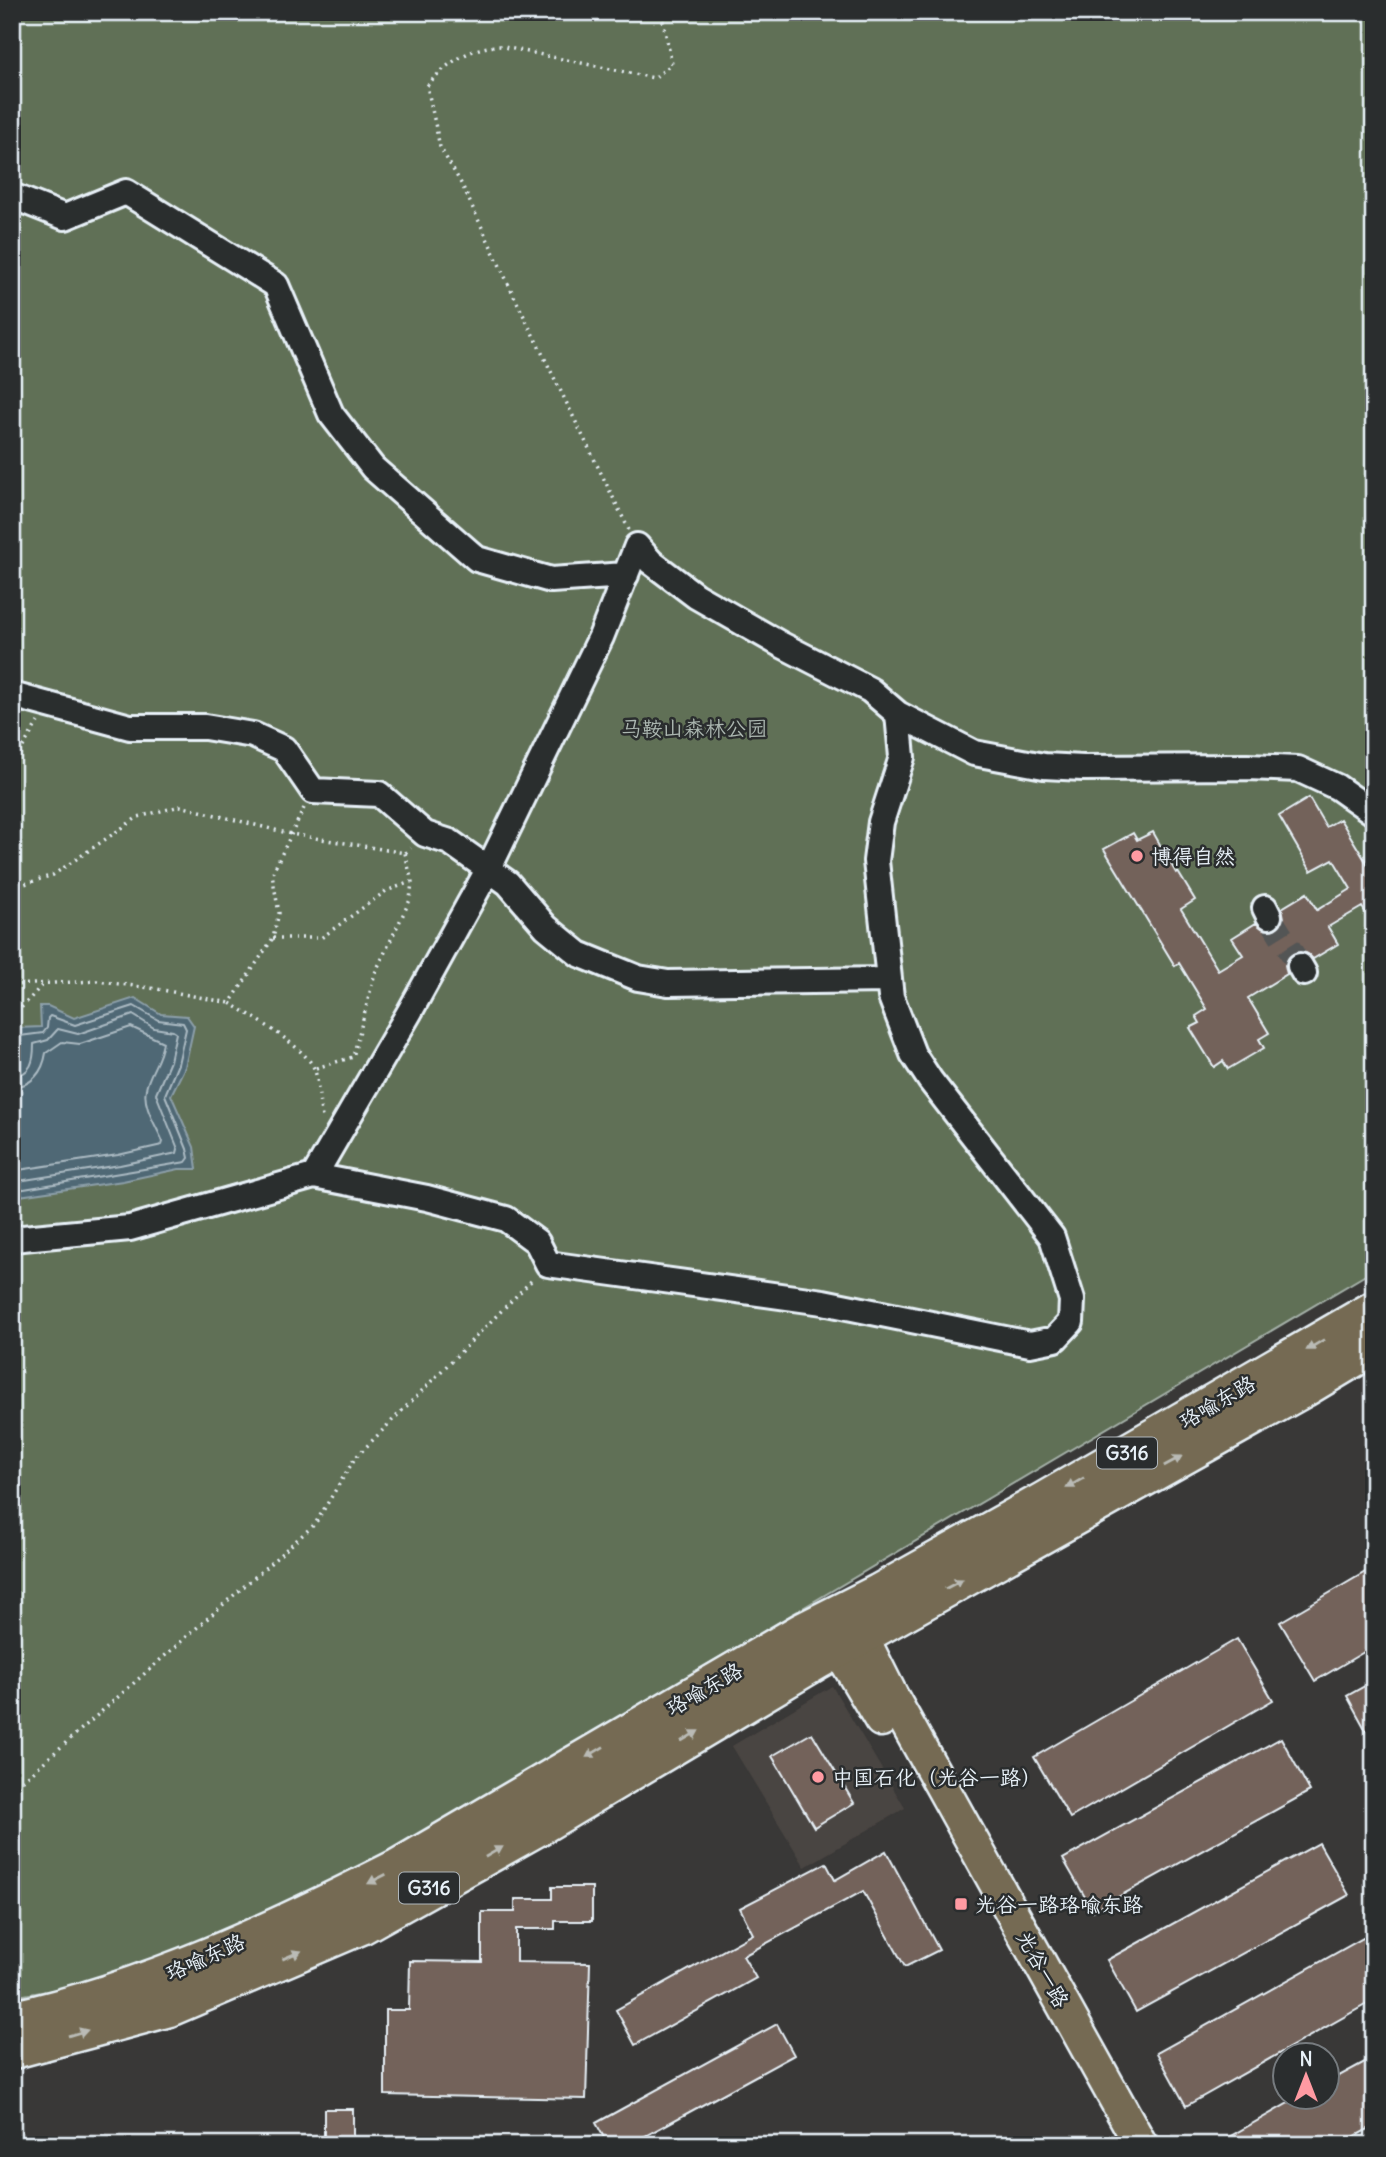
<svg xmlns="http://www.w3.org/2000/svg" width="1386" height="2157" font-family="Delius,'LXGW WenKai TC',sans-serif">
<rect width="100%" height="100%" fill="#393837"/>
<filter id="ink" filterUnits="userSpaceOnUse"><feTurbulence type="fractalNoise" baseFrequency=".0143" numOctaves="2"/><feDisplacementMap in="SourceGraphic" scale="14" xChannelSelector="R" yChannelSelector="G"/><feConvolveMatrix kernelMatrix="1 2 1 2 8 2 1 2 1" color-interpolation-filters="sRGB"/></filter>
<g filter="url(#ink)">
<path fill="#4a4542" d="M832,1686L905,1808L805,1867L732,1746Z"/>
<path fill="#616f57" stroke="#a4b0a8" stroke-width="2" d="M12,12H1374V1270L343,1880L125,1978L12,1997Z"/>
<path fill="#4f6874" stroke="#8c9fa9" stroke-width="2" d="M135,998L161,1014L187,1016L194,1026L185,1067L171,1095L194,1147L197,1169H179L123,1181L12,1197V1064L19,1055L12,1049V1033L17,1028L41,1027L40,1006H48L74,1018Z"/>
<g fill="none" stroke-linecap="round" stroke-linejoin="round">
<path stroke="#abbac3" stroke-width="2" d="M12,1037L43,1033L47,1028L48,1018L50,1016L75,1025L134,1006L158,1020L183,1023L186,1029L178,1064L165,1095L187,1149L189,1158L186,1162L12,1191
M12,1076C32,1075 34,1060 34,1044L48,1040L58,1029L78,1034L133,1015L154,1028L173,1031L176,1033L170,1061L156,1094L178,1149L177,1153L120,1165L12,1182
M12,1087C32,1086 43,1072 46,1053L62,1042L80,1044L131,1027L163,1042C161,1060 149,1073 146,1089C142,1106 157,1127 163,1142L162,1145L118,1155L12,1171"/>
</g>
<path fill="#73625a" stroke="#e8f1f8" stroke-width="2" d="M1309,798L1326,827L1340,819L1368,865L1374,861V926L1362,907L1328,927L1338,944L1313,959L1308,954L1301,951L1292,954L1285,965L1287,974L1248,998L1269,1033L1259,1039L1264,1048L1228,1069L1223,1061L1214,1067L1190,1028L1200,1023L1196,1016L1207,1009L1179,963L1175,966L1104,849L1133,833L1137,840L1153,832L1176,873L1178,872L1195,900L1181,909L1218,970L1243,955L1232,938L1256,923L1267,931L1276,929L1284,918L1282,908L1307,893L1317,910L1351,889L1333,859L1311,871L1279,816Z
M1374,1567V1646L1315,1681L1280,1622Z
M1237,1639L1273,1700L1070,1818L1034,1757Z
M1374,1681V1745L1347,1696Z
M812,1733L854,1803L814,1827L772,1756Z
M1281,1738L1310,1791L1093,1911L1063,1859Z
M1319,1843L1349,1895L1136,2012L1107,1960Z
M886,1851L939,1950L905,1967L863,1891L743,1956L756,1978L635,2045L616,2010L753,1934L740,1908L826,1863L835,1880Z
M552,1887H592V1921H555V1929H516V1962L590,1963L586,2099L385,2095V2010H409L410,1961L482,1962V1912H515V1899H552Z
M1374,1932V2000L1186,2106L1157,2053Z
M777,2024L794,2055L629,2145H608L596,2123Z
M1374,2057V2126L1348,2140L1337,2145H1215L1299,2097H1326V2083Z
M324,2109H353V2145H324Z"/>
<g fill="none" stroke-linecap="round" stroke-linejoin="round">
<path stroke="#535454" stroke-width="24" stroke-dasharray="24 12" stroke-linecap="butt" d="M1269,916L1300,966"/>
<defs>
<path id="minor" d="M12,196L65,217L126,192L276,285L331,414L373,468L477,559L551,580L626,575
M12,695L130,727H205L253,735L284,749L313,791L379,794L425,834L450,842L508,883L546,927L579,954L638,978L668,983L889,980
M1265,908L1269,916
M1300,966L1304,973
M314,1176L427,1198L506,1219L537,1242L548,1264L823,1302L1030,1344L1055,1339L1071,1322L1072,1300L1052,1237L930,1080L913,1054L891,997L876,861L881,822L902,757L898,714
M12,1239L130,1228L314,1176L409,1013L488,870L601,637L637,546L651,562L696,596L780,644L870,690L898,714L974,753L1044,766L1083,768L1247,767L1298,769L1337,787L1374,813"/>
<path id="major" d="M851,1615L891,1695L1141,2145
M827,1629L881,1720"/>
<path id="highway" d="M12,2020C146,1991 276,1930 398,1868L802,1632L879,1593L1044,1501L1374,1310
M12,2050L168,2008L360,1926L541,1825L816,1661L1304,1388L1374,1346"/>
</defs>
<use href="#minor" stroke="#e8f1f8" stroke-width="30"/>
<use href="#major" stroke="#e8f1f8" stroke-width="37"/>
<use href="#highway" stroke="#e8f1f8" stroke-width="42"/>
<path stroke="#e8f1f8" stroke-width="3.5" stroke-dasharray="2 5" stroke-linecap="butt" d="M629,530L514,296L462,185L440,147L427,86C444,65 471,46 499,46L654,78L672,64L661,12
M12,765L38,722
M304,808L272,874L279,913L273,938L230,1003C250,1015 309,1049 315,1071C320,1087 318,1104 323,1120
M12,888L53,875L138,817L180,806L291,834L405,853L411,848
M273,938H321L386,891L411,882
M12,985L97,981L157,989L230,1003
M12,1018L44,983
M316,1068L353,1057L375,973L410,900L412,882L405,853
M12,1296V1311
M12,1790L315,1524L355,1458L534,1278"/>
<use href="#minor" stroke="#2a2d2e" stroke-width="24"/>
<use href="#major" stroke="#746b52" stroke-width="32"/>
<use href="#highway" stroke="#746b52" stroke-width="37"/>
</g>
<defs><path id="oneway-solid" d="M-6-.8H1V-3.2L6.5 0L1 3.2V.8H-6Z" transform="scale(1.75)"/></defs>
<g fill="#babbb6">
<use href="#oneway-solid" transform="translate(1315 1345) rotate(149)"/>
<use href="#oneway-solid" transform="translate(1173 1461) rotate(-29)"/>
<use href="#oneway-solid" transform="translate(1075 1483) rotate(150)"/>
<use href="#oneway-solid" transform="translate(954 1584) rotate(-29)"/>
<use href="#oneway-solid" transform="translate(690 1736) rotate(-31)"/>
<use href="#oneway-solid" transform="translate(595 1752) rotate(149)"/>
<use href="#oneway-solid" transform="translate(494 1852) rotate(-30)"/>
<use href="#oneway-solid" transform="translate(377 1879) rotate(153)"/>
<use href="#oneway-solid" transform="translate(292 1955) rotate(-23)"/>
<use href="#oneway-solid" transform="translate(78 2033) rotate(-16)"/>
</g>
</g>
<g fill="#ff9aa2" stroke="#2a2d2e" stroke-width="2.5">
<circle cx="1137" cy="856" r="7"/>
<circle cx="818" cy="1777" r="7"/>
<rect x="954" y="1897" width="14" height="14" rx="3.5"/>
</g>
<g text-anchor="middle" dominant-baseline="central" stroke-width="5" stroke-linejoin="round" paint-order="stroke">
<g fill="#2a2d2e" stroke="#afb6bb" stroke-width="2">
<rect x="1097" y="1437.5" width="60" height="31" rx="5"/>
<rect x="399" y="1872.5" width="60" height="31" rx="5"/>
</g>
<g font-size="19" font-weight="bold" fill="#e8f1f8">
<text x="1127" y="1453">G316</text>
<text x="429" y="1888">G316</text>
</g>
<g font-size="21" fill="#abb6b0" stroke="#2a2d2e">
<text x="694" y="728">马鞍山森林公园</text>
</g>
<g font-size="21" fill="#e8f1f8" stroke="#2a2d2e" text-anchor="start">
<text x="1151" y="856">博得自然</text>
<text x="832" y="1777">中国石化（光谷一路）</text>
<text x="975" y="1904">光谷一路珞喻东路</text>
</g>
<g font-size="21" fill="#e8f1f8" stroke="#2a2d2e">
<text transform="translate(1217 1402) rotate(-30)">珞喻东路</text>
<text transform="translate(704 1689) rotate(-30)">珞喻东路</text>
<text transform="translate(205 1957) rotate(-24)">珞喻东路</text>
<text transform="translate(1043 1969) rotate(61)">光谷一路</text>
</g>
</g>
<rect width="1386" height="2157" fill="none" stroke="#2a2d2e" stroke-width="42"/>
<rect x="21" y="21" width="1344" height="2115" fill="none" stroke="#e8f1f8" stroke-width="2.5" filter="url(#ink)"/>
<g transform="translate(1306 2076)"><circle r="33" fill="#2a2d2e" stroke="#767b7f" stroke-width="2"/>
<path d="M0-5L12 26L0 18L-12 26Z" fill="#ff9aa2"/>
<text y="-10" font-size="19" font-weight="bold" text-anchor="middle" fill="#e8f1f8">N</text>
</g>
</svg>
